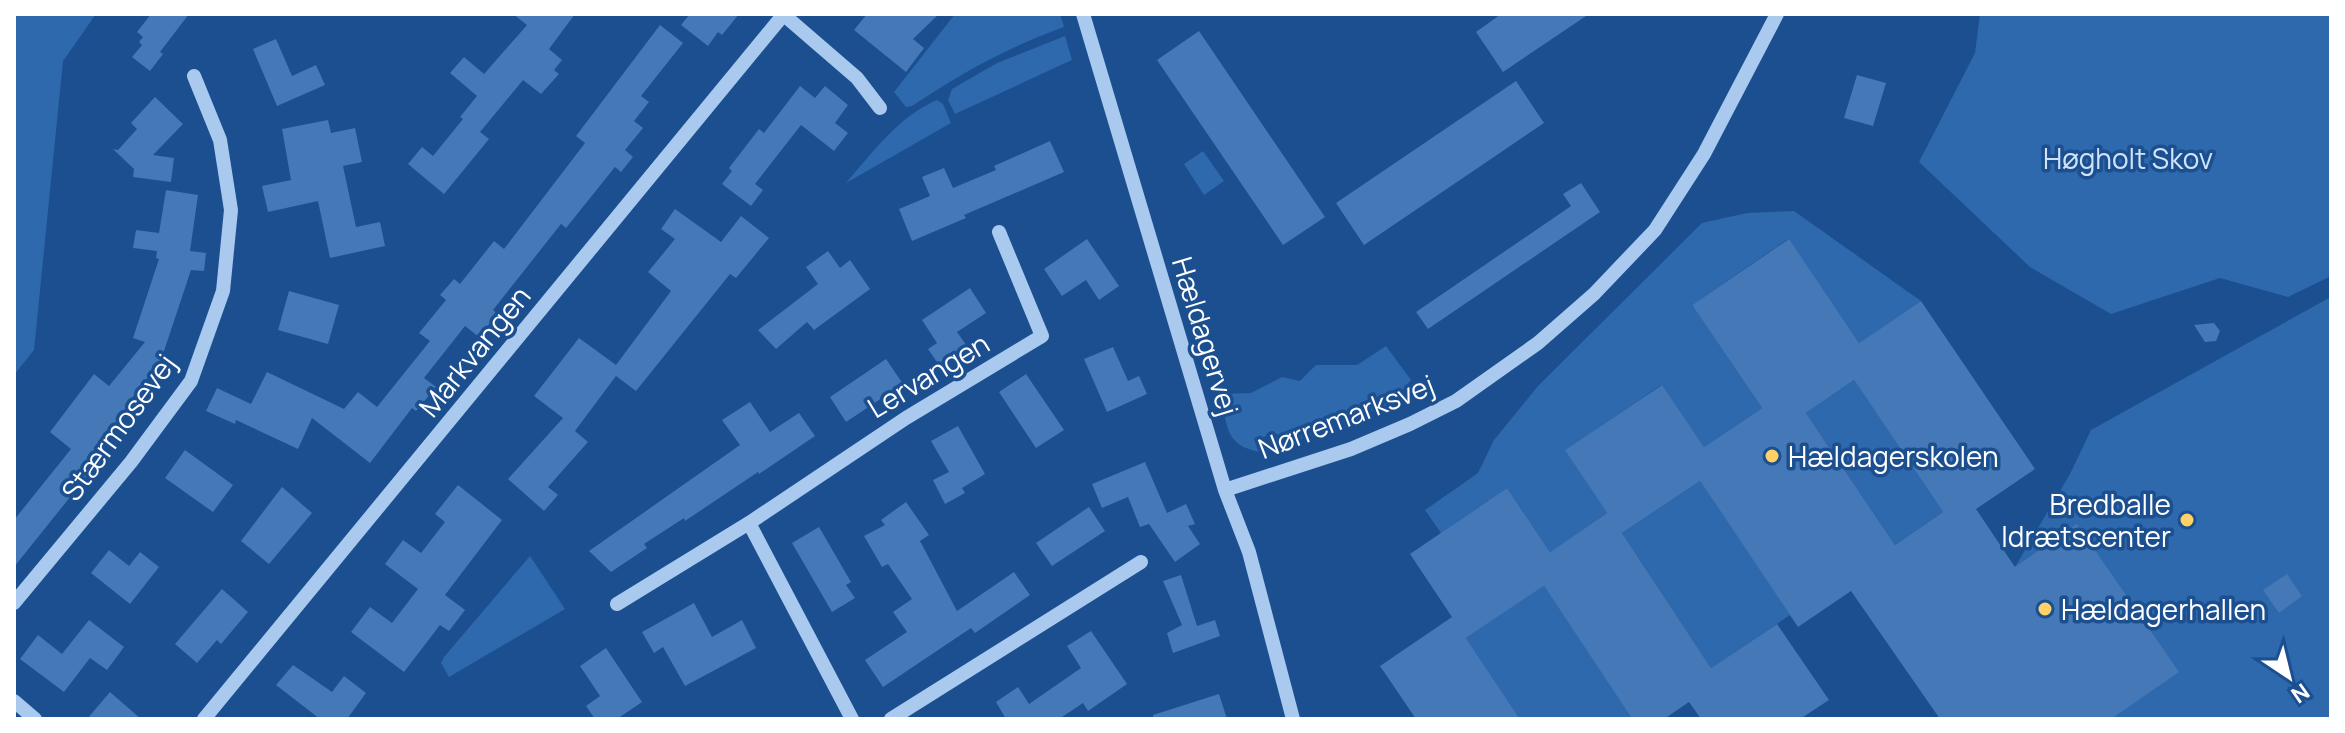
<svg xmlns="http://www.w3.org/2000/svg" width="2345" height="733" font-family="Manrope,sans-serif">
<rect width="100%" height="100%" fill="#1b4f8f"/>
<path fill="#2e69ad" d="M14,14H96L63,61L34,350L14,375Z
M955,14H1060L1064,27C1006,48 963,72 912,106L906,107L894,92Z
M1980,14H2331V276L2288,297L2220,278L2111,314L2030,267L1919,162L1975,53Z
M1065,36L1072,60L955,114L948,100L952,89L997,63Z
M937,100L943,104L951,123L846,183C872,153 899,116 937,100Z
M1203,151L1224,181L1204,195L1184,164Z
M1794,211L1921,301L1859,343L1788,239L1692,305L1762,408L1704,447L1661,385L1566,450L1607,513L1550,552L1507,488L1441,533L1425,510L1478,473L1494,440L1538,386L1702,223L1747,213Z
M2329,298H2331V719H1941L1893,651L2015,567L2070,474L2091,430Z
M1386,346L1411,380L1400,393L1401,400L1292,443L1275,433L1268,434L1262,439L1261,452C1224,446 1228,426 1220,394L1251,393L1282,377L1300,381L1316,365H1357Z
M1854,380L1943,512L1895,545L1806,413Z
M1700,481L1790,615L1711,668L1622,533Z
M530,556L565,609L449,677L441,663L444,657Z
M1544,586L1632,719H1520L1466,638Z"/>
<path fill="#4478b7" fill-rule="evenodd" d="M151,14H189L160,52L163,54L150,71L132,57L142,45L139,42L143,37L137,32Z
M513,14H575L549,49L562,60L554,70L559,74L541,94L523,80L480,132L489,139L444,194L408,164L422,147L433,156L463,119L460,117L477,96L450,73L464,57L484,74L527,25Z
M690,14H739L722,35L718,32L708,46L681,25Z
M867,14H939L913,39L924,48L906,72L854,30Z
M1501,14H1589L1503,72L1476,32Z
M660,25L683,43L641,96L649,102L634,121L643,128L625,150L633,157L621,172L615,167L566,228L561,224L493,310L497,314L479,337L465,326L424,378L436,387L416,411L412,408L370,463L312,418L298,449L236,420L235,424L206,411L217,388L251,404L267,372L344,409L358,392L377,407L430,341L419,333L446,300L440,295L454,279L460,284L494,241L504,249L585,143L576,136Z
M1199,31L1325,217L1283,245L1157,60Z
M276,39L292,76L316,65L325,85L277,106L253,49Z
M1857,75L1886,83L1873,126L1844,118Z
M1516,81L1544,123L1364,245L1336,203Z
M800,86L815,98L825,86L848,105L835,123L848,133L834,151L801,125L755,184L763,190L751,206L722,184L732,171L729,168L759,129L764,133Z
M155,97L183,124L153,155L174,158L171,182L133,177L134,169L113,149L118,150L137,129L131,123Z
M328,120L331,133L355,128L362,162L343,166L356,227L380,222L385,246L330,258L318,201L268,212L262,186L291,180L282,129Z
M1050,141L1064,172L964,215L966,218L912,241L899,209L930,196L922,177L944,168L953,188L996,170L994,166Z
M1581,183L1600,212L1428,329L1416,312L1571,206L1563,194Z
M166,190L198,195L190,251L206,253L204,271L191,270L161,360L129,402L133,405L84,466L91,471L14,567V520L71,449L50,432L94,374L109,386L145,342L133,338L159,259L156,258L157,251L133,248L136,230L159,233Z
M675,209L721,242L741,216L769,238L736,278L730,274L636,391L616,376L575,431L588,442L548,487L558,495L544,511L508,479L563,418L534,396L579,338L616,365L671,291L648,272L675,239L661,229Z
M1087,239L1119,286L1099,300L1086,280L1062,296L1044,269Z
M1789,239L1859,343L1921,301L2035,469L1976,509L2015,567L2077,524L2179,672L2111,719H1940L1851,591L1798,627L1700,481L1622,533L1711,668L1777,624L1829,700L1800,719H1701L1689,702L1664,719H1632L1544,586L1466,638L1520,719H1416L1380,666L1452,617L1410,554L1507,488L1550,552L1607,513L1565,450L1662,385L1704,447L1762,408L1692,305ZM1854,380L1943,512L1895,545L1806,413Z
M828,251L840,268L850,260L870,289L814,330L807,322L776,349L758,330L818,284L806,267Z
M970,288L986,313L957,332L969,349L941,368L928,349L937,343L922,320Z
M289,291L339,305L328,344L278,330Z
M2214,323L2220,331L2216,341L2205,342L2194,325Z
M1113,347L1128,381L1139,376L1147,394L1107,412L1084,359Z
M886,359L903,384L846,422L830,397Z
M1026,374L1064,430L1036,448L999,392Z
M750,402L770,432L799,413L815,436L759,474L758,472L685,521L684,518L644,544L647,548L611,572L589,551L740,445L722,420Z
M958,426L985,474L962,488L965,493L945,504L933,480L949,472L931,441Z
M185,450L233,485L213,512L165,478Z
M1145,462L1167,513L1186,504L1195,524L1188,526L1200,544L1175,562L1149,524L1140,527L1128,497L1102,508L1092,484Z
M458,485L502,520L445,595L465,610L449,631L440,625L404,672L351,632L370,607L392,623L418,589L385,564L403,540L421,553L445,522L435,514Z
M282,487L312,513L269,564L241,541Z
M906,502L929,535L920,541L957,611L1014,572L1030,595L975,633L971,628L883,687L865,660L907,632L893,612L912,599L888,564L882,567L864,536L885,525L881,520Z
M1089,507L1105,531L1052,566L1036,543Z
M819,527L851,582L846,585L855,598L832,612L792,543Z
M109,550L129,566L140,552L159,567L130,604L91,573Z
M2287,574L2302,596L2279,613L2263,590Z
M1181,575L1197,626L1215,620L1220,636L1173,653L1167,633L1182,625L1163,581Z
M222,589L248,612L221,644L217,640L197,663L175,644Z
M694,603L712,637L742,620L756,648L685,686L663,647L654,653L642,632Z
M89,620L124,647L107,670L90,658L64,692L20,659L38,635L62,654Z
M1091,631L1127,684L1088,711L1083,703L1059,719H1006L996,702L1018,687L1029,704L1081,668L1067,646Z
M606,648L642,702L617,719H595L586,706L600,696L580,666Z
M293,665L332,692L344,676L366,693L347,719H320L276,685Z
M110,692L141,719H87Z
M1219,694L1227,719H1153V715Z"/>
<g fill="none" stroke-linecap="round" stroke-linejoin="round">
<path stroke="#a9c9ee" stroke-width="14" d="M1083,14L1225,490L1249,552L1293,719
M784,15L857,78L880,108
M1225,490L1351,449L1410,424L1456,401L1538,343L1594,294L1655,230L1704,154L1777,14
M749,523L852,719
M14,603L131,462L191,381L223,291L231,210L220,140L194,76
M617,604L749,523L906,418L1042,336L999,232
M14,701L35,719
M204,719L784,14
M891,719L1141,562"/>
</g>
<g fill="#ffd166" stroke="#1b4f8f" stroke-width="3">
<circle cx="1772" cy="456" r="8"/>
<circle cx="2187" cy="520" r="8"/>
<circle cx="2045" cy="609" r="8"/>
</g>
<g text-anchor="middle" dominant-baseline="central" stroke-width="7" stroke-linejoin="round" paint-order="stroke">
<g font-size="28" fill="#cfe3fa" stroke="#1b4f8f">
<text x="2128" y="158">Høgholt Skov</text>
</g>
<g font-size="28" fill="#fff" stroke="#1b4f8f">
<text transform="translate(1206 336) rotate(73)">Hældagervej</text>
<text transform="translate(474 351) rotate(-51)">Markvangen</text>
<text transform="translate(928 375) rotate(-31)">Lervangen</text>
<text transform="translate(1346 416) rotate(-21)">Nørremarksvej</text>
<text transform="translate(118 427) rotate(-54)">Stærmosevej</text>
</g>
<g font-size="28" fill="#fff" stroke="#1b4f8f" text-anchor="start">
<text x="1788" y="456">Hældagerskolen</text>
<text x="2171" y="504" text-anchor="end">Bredballe<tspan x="2171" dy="32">Idrætscenter</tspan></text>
<text x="2061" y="609">Hældagerhallen</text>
</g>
</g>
<rect width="2345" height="733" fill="none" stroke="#ffffff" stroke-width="32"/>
<g transform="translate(2289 677) rotate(145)" stroke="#1b4f8f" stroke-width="6" paint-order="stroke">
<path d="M0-6L14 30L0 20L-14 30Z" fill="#ffffff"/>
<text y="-12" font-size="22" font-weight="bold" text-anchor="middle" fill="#ffffff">N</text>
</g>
</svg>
